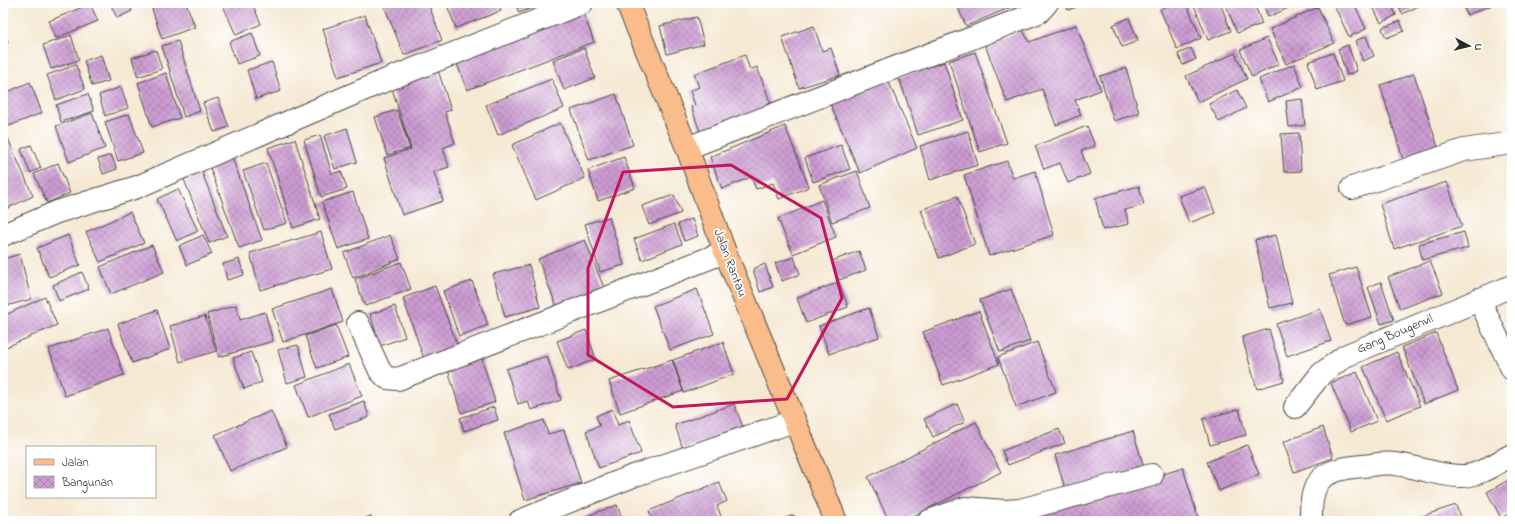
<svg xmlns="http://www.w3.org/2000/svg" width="1515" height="524" font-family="'Indie Flower',sans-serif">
<defs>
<pattern id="building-cross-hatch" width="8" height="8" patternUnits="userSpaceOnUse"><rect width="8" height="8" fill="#cc9bd2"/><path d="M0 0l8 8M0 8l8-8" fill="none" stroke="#a67fab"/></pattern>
</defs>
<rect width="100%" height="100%" fill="#fff"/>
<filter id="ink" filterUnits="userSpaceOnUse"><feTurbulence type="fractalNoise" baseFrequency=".025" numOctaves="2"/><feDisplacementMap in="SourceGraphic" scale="8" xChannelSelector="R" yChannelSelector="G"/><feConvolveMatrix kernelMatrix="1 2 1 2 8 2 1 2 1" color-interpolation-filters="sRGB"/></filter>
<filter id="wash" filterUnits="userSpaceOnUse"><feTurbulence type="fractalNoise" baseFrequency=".012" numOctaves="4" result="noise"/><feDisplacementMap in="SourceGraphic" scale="16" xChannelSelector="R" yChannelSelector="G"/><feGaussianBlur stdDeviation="0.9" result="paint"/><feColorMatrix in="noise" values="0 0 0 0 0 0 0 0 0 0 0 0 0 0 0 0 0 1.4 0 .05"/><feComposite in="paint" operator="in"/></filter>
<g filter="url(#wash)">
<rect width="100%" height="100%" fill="#f6e9d4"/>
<g id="blocks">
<path fill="url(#building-cross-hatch)" d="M110,3H129L132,11L117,18Z
M150,3H186L195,27L162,39Z
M222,3H252L261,24L236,35Z
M383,3H428L442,40L404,55Z
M446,3H498L501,11L456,28Z
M515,3H544L519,13Z
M956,3H1021L966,26Z
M1065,3H1087L1068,10Z
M1173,3H1186L1201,38L1177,49L1160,9Z
M1193,3H1220L1231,31L1208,40Z
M1225,3H1254L1262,24L1237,33Z
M1263,3H1294L1295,5L1268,17Z
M1333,3H1354L1366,29L1349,37Z
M1371,3H1391L1396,15L1381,23Z
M1397,3H1425L1402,14Z
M1462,3H1491L1492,5L1467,15Z
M90,4L98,21L56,38L49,21Z
M581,7L594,42L467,90L454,56Z
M1318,7L1334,43L1286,64L1270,29Z
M365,15L381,63L338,77L323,29Z
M697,17L704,44L667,54L660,26Z
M1129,18L1138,41L1122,47L1113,25Z
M1400,21L1404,31L1386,38L1382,28Z
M3,24L8,43L3,44Z
M1076,25L1101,90L1075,100L1081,115L1056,125L1042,89L1007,102L985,45L1023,30L1029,42Z
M814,26L822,51L831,48L840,75L799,88L782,37Z
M252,33L260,56L237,64L229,42Z
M71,35L79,60L51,69L43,45Z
M1366,36L1374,56L1363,61L1355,41Z
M1267,38L1279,64L1252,77L1240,50Z
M178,41L200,111L184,117L162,46Z
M1348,45L1357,71L1347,75L1338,49Z
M584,48L595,78L564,90L553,60Z
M1191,48L1196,59L1183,65L1178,54Z
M156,50L162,69L138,77L132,58Z
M975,52L1007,143L980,152L949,61Z
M1235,53L1247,79L1198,102L1186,76Z
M1333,53L1343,81L1317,90L1308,62Z
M101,55L109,81L92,86L84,61Z
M745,55L750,70L757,67L772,107L702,137L691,106L695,105L690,91L699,87L694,74Z
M272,62L281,91L256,99L247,70Z
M944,62L963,120L918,135L899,77Z
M1294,64L1303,87L1268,102L1259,79Z
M76,65L85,89L56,100L47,75Z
M437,67L451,110L445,112L455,143L443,148L449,167L434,172L443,201L402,215L384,158L411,149L390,82Z
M1126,68L1139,113L1114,121L1100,76Z
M166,73L180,118L152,127L138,83Z
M1414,74L1438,147L1403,159L1380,85Z
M886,76L917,148L860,173L829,101Z
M552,79L564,108L498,135L486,105Z
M30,82L42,113L9,126L3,112V94Z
M121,87L128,108L105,116L99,95Z
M1237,90L1246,108L1219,122L1209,104Z
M88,94L94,111L61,122L56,105Z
M616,94L633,145L589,160L571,110Z
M218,98L229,127L214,132L203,103Z
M1302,99L1305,125L1289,127L1286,101Z
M397,110L410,148L387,155L375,117Z
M92,113L105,148L69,162L56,126Z
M129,114L143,153L118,161L105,122Z
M560,123L585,178L536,200L512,145Z
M785,126L809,187L779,199L773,183L756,189L751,177L722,189L710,157Z
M1087,126L1095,146L1081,151L1090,174L1068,183L1060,163L1044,169L1035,146Z
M3,127L33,196L6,209L3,202Z
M347,128L357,162L335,169L324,136Z
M968,131L978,165L930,180L920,146Z
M1299,133L1301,171L1284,172L1281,134Z
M320,135L332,174L341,171L347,189L321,197L304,140Z
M295,139L320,219L293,228L268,148Z
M31,145L41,168L30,173L21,149Z
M841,145L850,169L813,182L805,158Z
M231,154L262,240L239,248L208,162Z
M111,155L117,169L103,174L98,159Z
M624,157L635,188L598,201L588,170Z
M1007,161L1013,178L1035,171L1054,235L989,256L964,175Z
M58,163L70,193L47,203L34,174Z
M266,163L287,223L264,230L243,171Z
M201,170L227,236L209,243L183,177Z
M857,171L870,208L832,222L819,185Z
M1447,182L1462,226L1394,249L1380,204Z
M1139,186L1144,205L1125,210L1129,224L1103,230L1095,198Z
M1205,187L1215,213L1189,223L1179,196Z
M178,189L198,231L177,241L157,199Z
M353,192L368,239L338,249L322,202Z
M674,195L681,213L649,225L642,206Z
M957,196L975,244L939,258L921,210Z
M822,200L836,237L793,254L778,219Z
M130,212L144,243L100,262L86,232Z
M609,217L624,265L600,272L585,224Z
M692,219L698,236L684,241L678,224Z
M674,224L682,244L642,260L634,239Z
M321,232L332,269L260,290L250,253Z
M1464,232L1468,248L1422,260L1419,244Z
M68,235L80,265L49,277L37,248Z
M203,235L212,254L187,265L179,246Z
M390,235L400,259L353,278L344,253Z
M1276,235L1292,303L1270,308L1255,240Z
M585,240L604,288L557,307L538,259Z
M152,245L164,272L111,294L100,267Z
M859,251L866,270L839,280L832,261Z
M20,254L31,299L3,307V259Z
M794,257L800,274L782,281L775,263Z
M239,259L244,275L227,280L223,264Z
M1430,261L1443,293L1400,309L1388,277Z
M401,262L411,289L365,306L355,279Z
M765,264L773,287L760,292L753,269Z
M529,265L540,307L505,317L493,274Z
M1356,267L1372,317L1345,325L1329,275Z
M82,272L89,289L59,301L53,285Z
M472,281L488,325L459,336L443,291Z
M839,282L848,307L806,323L797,298Z
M1381,282L1394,320L1381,324L1368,287Z
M435,286L458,347L424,359L403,298Z
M332,289L343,322L283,342L272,309Z
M697,289L714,334L670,350L653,306Z
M1011,289L1030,341L1000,352L980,300Z
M45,297L57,325L4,348L3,316Z
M236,305L240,320L265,312L273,341L219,357L207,314Z
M395,306L405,337L380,346L370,314Z
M869,308L879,337L829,354L819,326Z
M1320,309L1331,341L1287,356L1276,324Z
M157,310L170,349L132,363L118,324Z
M979,311L999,364L943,385L923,332Z
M205,316L216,351L180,362L170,326Z
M336,325L348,357L317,368L305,336Z
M108,328L124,375L65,396L49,349Z
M1269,329L1284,381L1257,389L1242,337Z
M586,330L596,359L568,370L557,341Z
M1436,333L1458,390L1424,404L1402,347Z
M723,342L734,374L684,393L673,360Z
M1037,342L1056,392L1016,407L998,357Z
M298,345L307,377L287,383L278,350Z
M251,352L262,382L244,389L233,358Z
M1397,352L1420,406L1386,420L1363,367Z
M547,356L561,400L531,410L528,401L518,404L506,369Z
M482,359L495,402L461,413L448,370Z
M672,360L683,391L620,413L609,381Z
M349,364L362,396L308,417L296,385Z
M1357,372L1377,421L1351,432L1331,383Z
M364,401L369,417L335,429L329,414Z
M734,404L743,427L683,449L675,425Z
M957,404L965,422L933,437L924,419Z
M494,407L498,420L464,431L460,418Z
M3,408L7,419L3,421Z
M612,409L618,425L629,420L641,453L599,468L586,431L600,426L596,416Z
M1239,409L1246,435L1210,445L1203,419Z
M271,411L287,447L230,471L215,435Z
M544,420L548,434L564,430L581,483L525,500L504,433Z
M976,422L1001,472L904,521H889L868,477Z
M1323,427L1333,458L1294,472L1283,442Z
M1059,429L1065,443L1008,465L1002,451Z
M1133,431L1145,471L1067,495L1055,455Z
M1247,445L1259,474L1219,491L1207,462Z
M1183,468L1199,521H1009Z
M1512,478V512L1501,518L1487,492Z
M719,482L727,501L717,506L723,521H653L649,511Z
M617,505L623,521H583L581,518Z
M1456,505L1461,521H1407Z
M794,515L796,521H777Z
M371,516L373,521H356Z"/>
</g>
</g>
<g filter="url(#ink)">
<use href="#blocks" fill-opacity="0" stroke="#494844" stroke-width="1"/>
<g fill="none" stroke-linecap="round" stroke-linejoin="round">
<defs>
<path id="minor" d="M687,148L1039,12L1047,3
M1352,188L1464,150L1512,143
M3,235L57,212L137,187L379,83L582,3
M1479,299L1512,369
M358,323L380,371L387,378L398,379L725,252
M1295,407L1321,374L1345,356L1512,286
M520,521L633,476L794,421
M929,521L965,508L1004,511L1020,510L1152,475
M1311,521C1310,479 1321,470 1362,466C1373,465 1385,462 1395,464C1416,466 1441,477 1462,476C1479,476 1496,463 1512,455"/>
<path id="major" d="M627,3L687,148L725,252L836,521"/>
</defs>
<use href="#minor" stroke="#494844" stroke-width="24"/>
<use href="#major" stroke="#494844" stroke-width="24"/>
<use href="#minor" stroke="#fff" stroke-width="22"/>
<use href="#major" stroke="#f9bc8a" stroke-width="22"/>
</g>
</g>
<path fill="none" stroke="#c2185b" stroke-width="3" stroke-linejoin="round" d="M731,165L821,218L842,298L787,399L673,407L588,355V268L623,172Z"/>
<g text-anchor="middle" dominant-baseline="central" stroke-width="3.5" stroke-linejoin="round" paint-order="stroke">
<g font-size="13" fill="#2b2b2b" stroke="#fff">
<text transform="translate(730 263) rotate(69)">Jalan Rantau</text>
<text transform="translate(1395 334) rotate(-23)">Gang Bougenvil</text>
</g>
</g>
<rect width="1515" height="524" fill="none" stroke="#fff" stroke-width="16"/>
<rect x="26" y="446" width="130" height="52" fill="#ffffff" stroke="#aaaaaa"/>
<rect x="34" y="459" width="20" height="6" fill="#f9bc8a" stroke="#aaaaaa"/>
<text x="62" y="466" font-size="12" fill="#2b2b2b">Jalan</text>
<rect x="34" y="476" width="20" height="12" fill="url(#building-cross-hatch)" stroke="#aaaaaa"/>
<text x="62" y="486" font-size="12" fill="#2b2b2b">Bangunan</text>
<g transform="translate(1469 46) rotate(97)" stroke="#ffffff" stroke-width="3" paint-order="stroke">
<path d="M0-3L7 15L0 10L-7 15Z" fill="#2b2b2b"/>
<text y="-6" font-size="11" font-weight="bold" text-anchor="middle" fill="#2b2b2b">U</text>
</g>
</svg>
